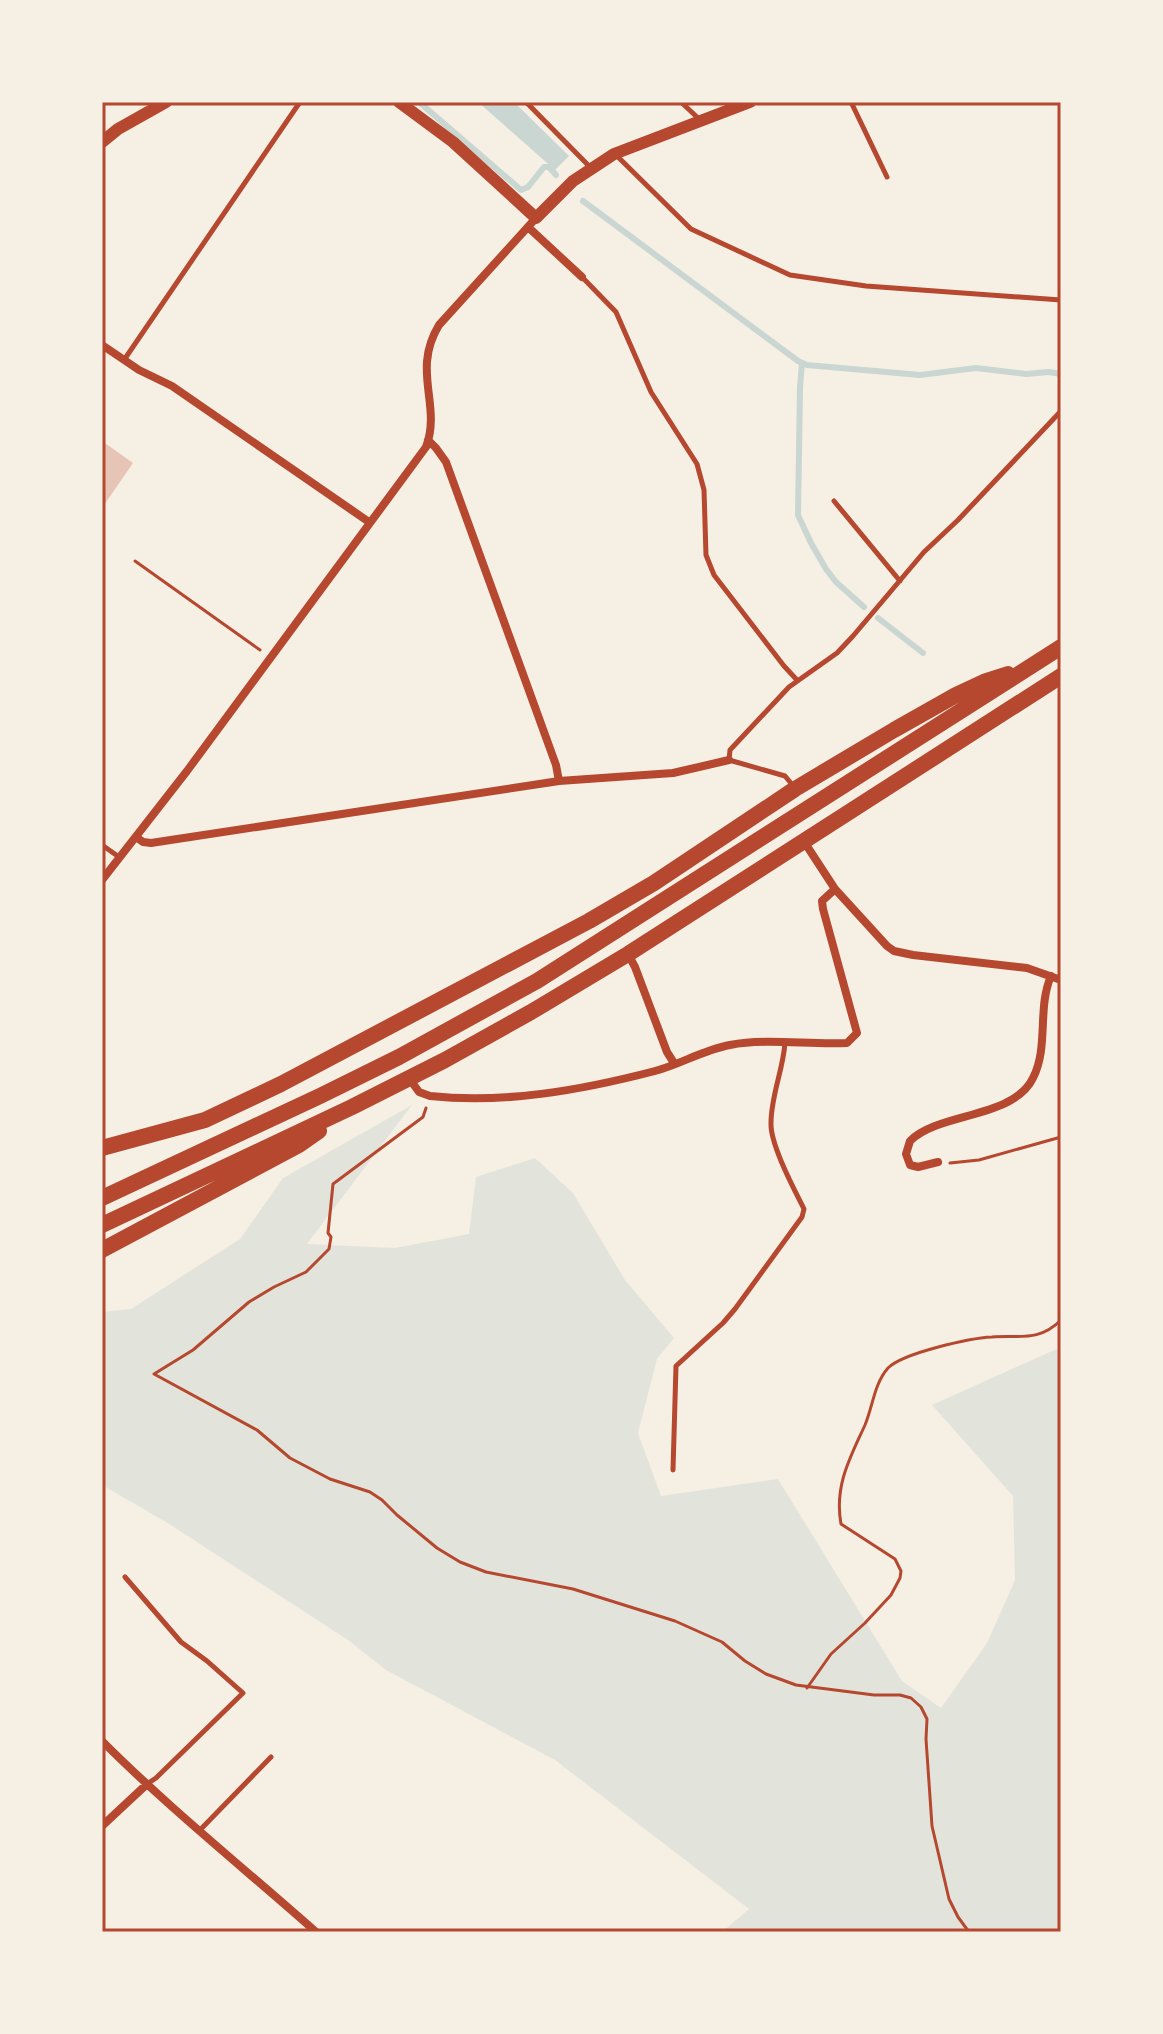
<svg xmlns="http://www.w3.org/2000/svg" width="1163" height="2034" font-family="Mulish,sans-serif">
<rect width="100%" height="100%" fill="#f6efe4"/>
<path fill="#e2e4dc" d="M412,1105L307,1244L395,1248L469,1234L476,1177L535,1158L573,1193L625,1280L674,1338L657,1359L638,1433L661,1496L778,1479L902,1681L941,1708L987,1643L1015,1580L1013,1496L932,1405L1061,1347V1932H722L749,1909L555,1760L386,1670L348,1640L166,1522L102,1485V1312L131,1309L240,1239L283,1178Z"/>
<path fill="#c9d6d2" d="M478,102H514L569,156L555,170Z"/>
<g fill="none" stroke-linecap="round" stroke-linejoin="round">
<path stroke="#c9d6d2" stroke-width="6" d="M419,102L521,190L528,187L544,167H549L556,175
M583,201L798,361L807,365L920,375L976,368L1026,374L1049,372L1061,374
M802,363L800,387L798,515L811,543L826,569L836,582L864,607
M878,618L923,653"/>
</g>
<path fill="#e6c5b7" d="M102,441L133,463L102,508Z"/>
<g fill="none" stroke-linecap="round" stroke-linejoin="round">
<path stroke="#b5482f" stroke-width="3" d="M135,561L260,650
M426,1108L423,1117L333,1184L328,1233L331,1237L329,1249L306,1272L274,1287L249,1302L193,1350L154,1374L257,1430L290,1458L330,1479L370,1492L382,1500L397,1515L437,1548L460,1562L486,1572L573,1589L675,1621L722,1642L745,1661L766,1674L796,1685L874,1695H900L911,1698L921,1707L927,1719L926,1739L932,1826L949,1899L958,1917L969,1932
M950,1163L979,1160L1061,1137
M807,1688L831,1654L865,1623L891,1595L900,1578L901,1571L895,1559L841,1524C834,1486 850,1458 865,1425C873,1406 874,1384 888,1368C903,1353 970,1338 992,1337C1020,1335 1039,1342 1061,1320"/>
<path stroke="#b5482f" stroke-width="5" d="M526,102L590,167
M681,102L699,119
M851,102L887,177
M615,154L691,229L790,275L866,286L1061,300
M582,277L616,312L651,392L697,464L704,490L706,555L714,575L784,666L797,680
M124,360L300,102
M834,501L900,581
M795,788L785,776L729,760L730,750L789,687L837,653L853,636L924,552L958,520L1061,411
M102,845L119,857
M673,1470L676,1366L723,1323L735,1309L802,1217L804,1209C794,1189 770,1144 771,1123C771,1096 783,1070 785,1043
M125,1577L181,1642L207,1661L243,1693L156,1778L147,1784
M200,1830L271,1757"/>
<path stroke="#b5482f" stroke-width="8" d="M528,227L582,277
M102,345L139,370L172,386L369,522
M428,440L436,448L446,462L556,765L559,781
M136,837L143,842L151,843L559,781L673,773L729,760
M803,840L835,889L887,946L894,951L913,955L1027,968L1061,980
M102,880L187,771L426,447C442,405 411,371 439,325L536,218
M628,954L635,967L667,1052L674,1063
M409,1078L419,1092L430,1096C505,1104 582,1090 655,1071C681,1064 703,1050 730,1045C768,1038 808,1045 847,1043L857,1033L823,909L822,901L835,889
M938,1162L918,1167L910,1165L906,1154L910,1141C939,1112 1013,1119 1033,1078C1049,1047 1037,1008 1051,976
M102,1741C169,1808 245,1869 316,1932
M102,1826L146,1785"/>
<path stroke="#b5482f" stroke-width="12" d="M399,102L453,142L536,218L573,181L614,154L750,102
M102,142L118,129L166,102"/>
<path stroke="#b5482f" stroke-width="16" d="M102,1148L205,1120L281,1084L589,921L654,883L795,789L894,730L956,695L986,681L1008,674
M102,1198L320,1096L399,1057L537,981L1061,647
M102,1225L352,1107L445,1060L531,1012L628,954L1061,676
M102,1250L299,1145L319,1131"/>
</g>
<rect width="1163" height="2034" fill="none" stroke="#f6efe4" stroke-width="208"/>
<rect x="104" y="104" width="955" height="1826" fill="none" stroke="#b5482f" stroke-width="3"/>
</svg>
